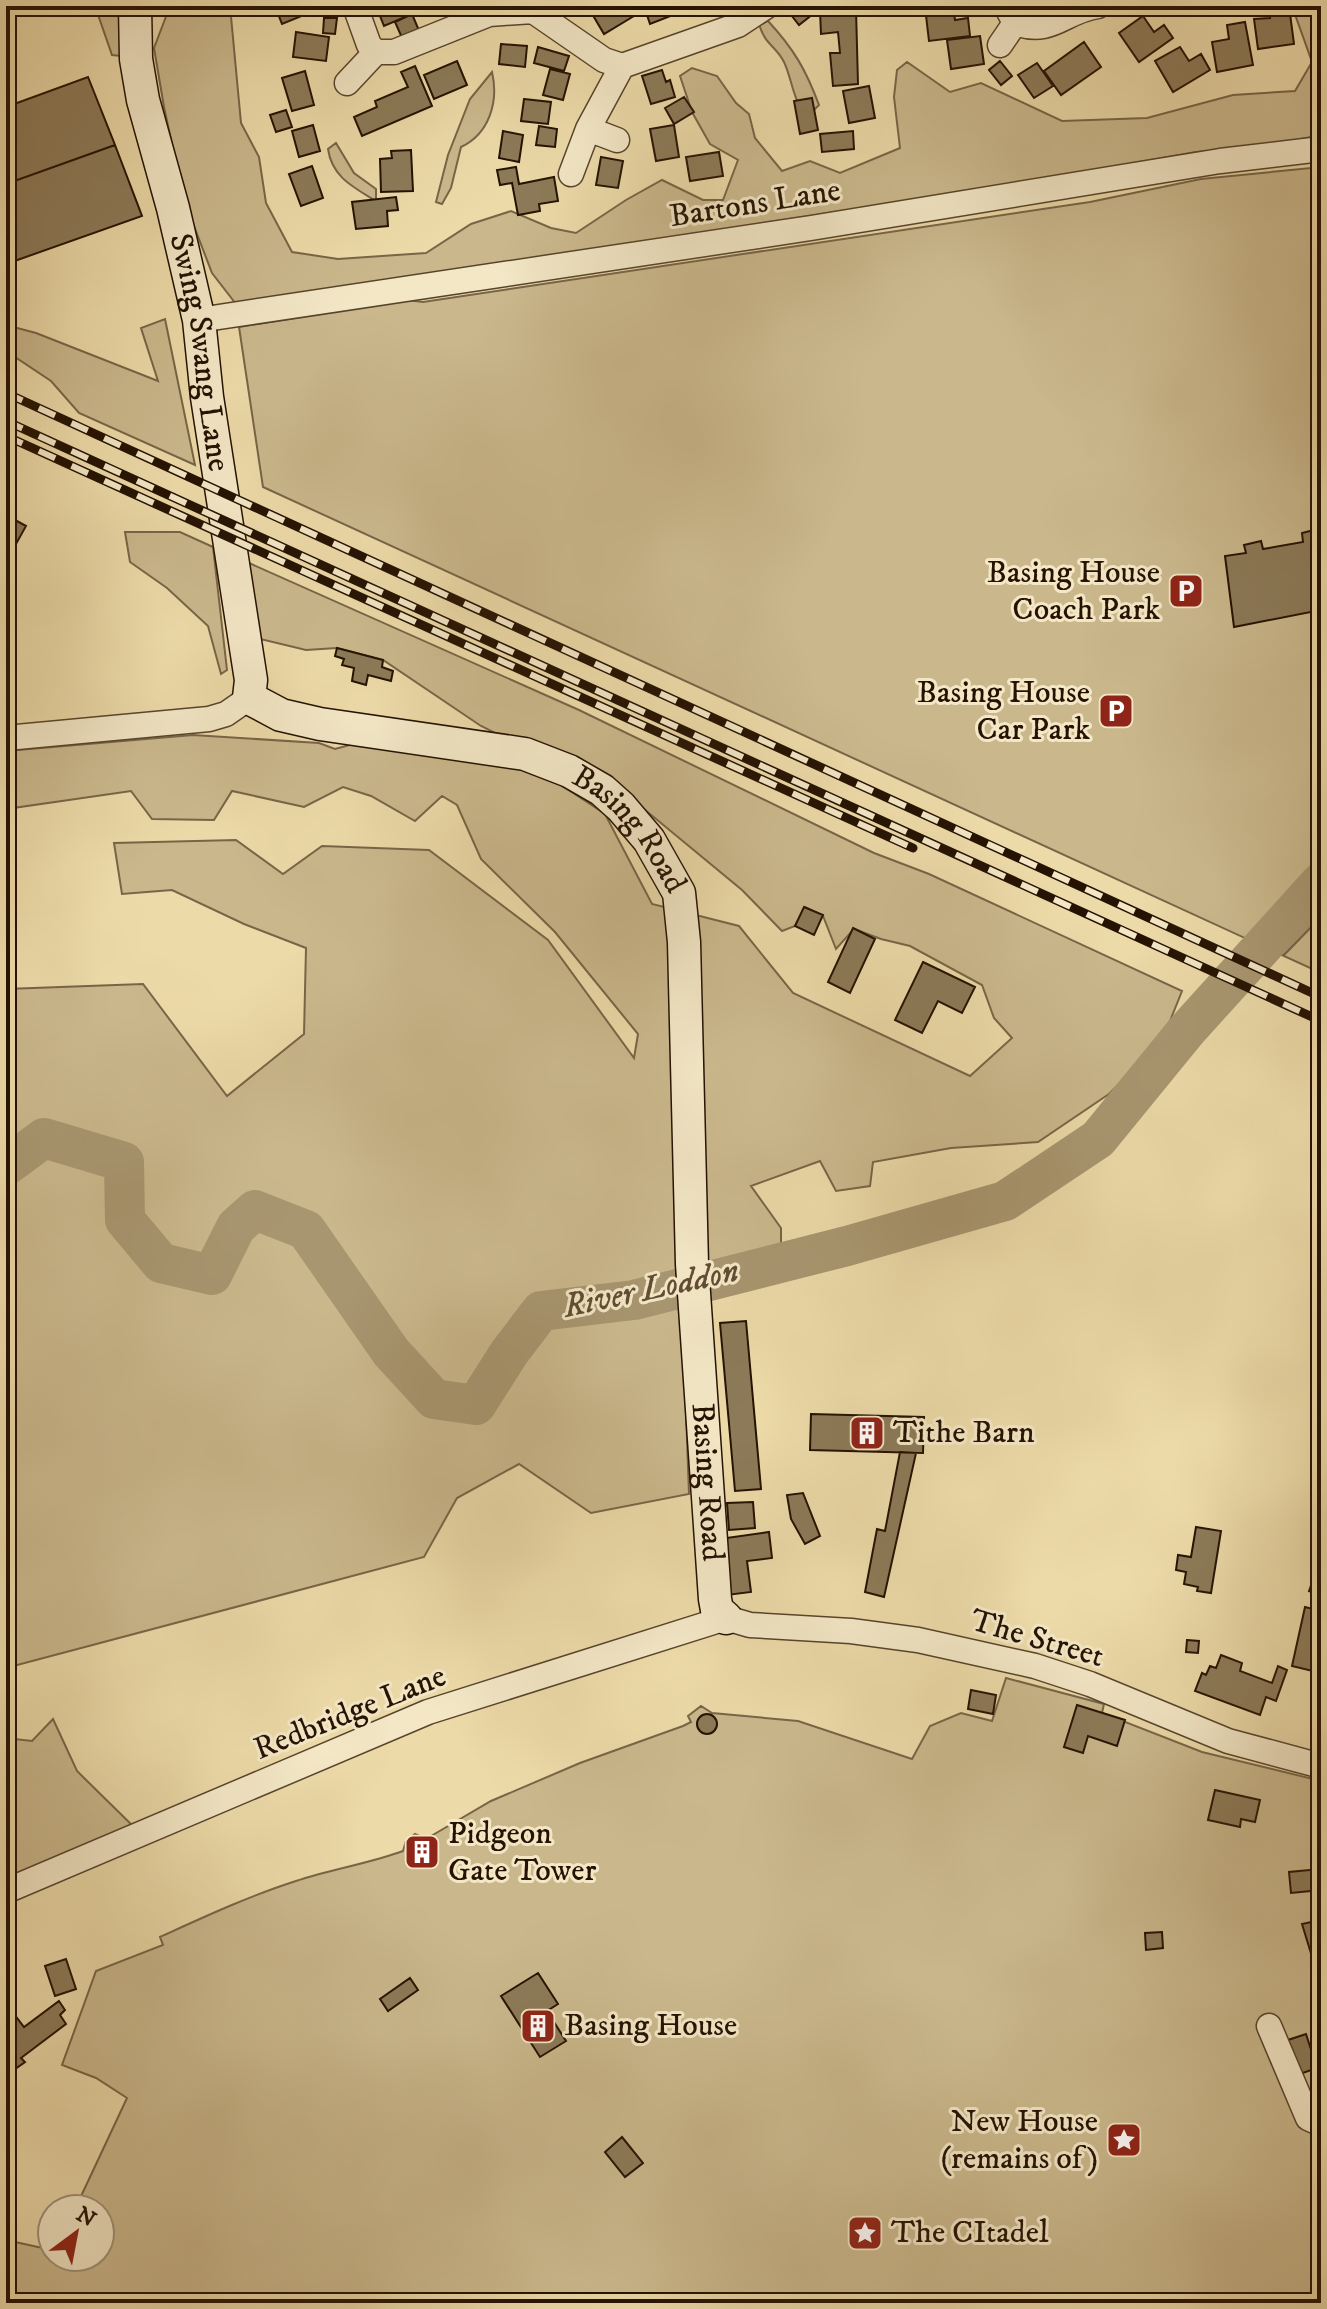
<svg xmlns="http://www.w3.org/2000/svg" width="1327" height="2309" font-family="'IM FELL DW Pica',serif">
<rect width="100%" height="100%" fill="#ecdaa8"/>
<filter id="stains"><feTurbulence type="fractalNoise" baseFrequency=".0025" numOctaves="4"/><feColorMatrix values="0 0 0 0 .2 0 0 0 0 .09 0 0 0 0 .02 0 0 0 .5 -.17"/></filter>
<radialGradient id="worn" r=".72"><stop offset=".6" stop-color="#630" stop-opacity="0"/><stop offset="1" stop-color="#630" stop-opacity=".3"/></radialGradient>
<path fill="#cab88c" stroke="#786547" stroke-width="2" d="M95,6H122L121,56L112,55Z
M170,6H230L241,123L259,157L266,203L292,252L338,259L426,253L471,224L511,211L551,228L576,233L626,200L662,180L703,200H723L738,160L710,144L692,112L680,76L692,68L717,76L736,103L749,114L755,138L782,171L810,161L840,173L900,148L894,97L897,70L907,62L950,92L981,83L1062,121L1147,118L1233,95L1295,91L1312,62L1292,6H1321V135L1272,145L1196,152L999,187L236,304L212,273L184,200L164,107L154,48Z
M768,21C794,49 806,70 819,105L808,116C792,101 793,81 784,62C776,46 765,45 759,24Z
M492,72C499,102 489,134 461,147L451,188L442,204L436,202L448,155L470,99Z
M336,143L354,173L376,189V201C353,187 332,177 328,149Z
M1321,167V973L263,487L239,327L406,300L423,302L1090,202L1201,179Z
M165,319L195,465L79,413L51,381L6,351V325L36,333L158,381L141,328Z
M125,532H180L213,547L227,670L221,674L208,626L167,588L130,562Z
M249,563L579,710L874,853L929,874L1182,991L1162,1041L1109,1094L1038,1142L951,1148L873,1162L870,1186L836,1191L820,1161L751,1186L781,1228V1255L705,1275L679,1220L689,1494L591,1513L519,1464L457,1498L424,1557L6,1668V989L143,984L227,1096L304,1034L306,948L244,924L172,890L122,894L114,843L236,840L283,874L322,846L429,850L548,940L634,1058L638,1034L555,932L481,859L457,805L442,796L415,821L371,796L343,787L304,807L232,791L214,820L152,819L131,791L6,809V751L193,735L319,743L335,749L368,740L540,771L605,814L652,904L739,926L793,993L970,1076L1012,1038L994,1018L982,985L910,946L881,939L854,929L836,949L823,916L805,907L795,926L782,931L742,890L638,804L481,726L383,660L337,648L306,650L256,638Z
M1006,1678L1104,1704L1102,1713L1202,1752L1321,1781V2303H6V2240L52,2250V2257H100V2209H75L127,2098L96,2078L62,2065L96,1971L163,1945L160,1937C204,1917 249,1896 296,1881C331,1869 368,1864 403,1851L406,1841L415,1834L426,1839L491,1801L580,1763L683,1726L691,1722L688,1716L701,1706L712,1713L798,1721L912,1759L930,1726L961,1713L992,1721Z
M53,1719L77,1771L142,1835L6,1890V1738L32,1741Z"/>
<path fill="#a89670" stroke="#746144" stroke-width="2" d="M1321,872V917L1284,955L1256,943L1298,894Z"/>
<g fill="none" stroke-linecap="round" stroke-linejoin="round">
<path stroke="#665439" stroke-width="2" d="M1321,882L1273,936V941L1283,944L1312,915L1321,912"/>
<path stroke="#a89670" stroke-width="40" d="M6,1166L44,1138L124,1162L125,1220L161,1263L212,1275L236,1227L255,1210L306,1230L391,1352L434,1399L476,1405L509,1353L541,1311L634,1300L847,1246L1005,1201L1098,1139L1187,1030L1321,882"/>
</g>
<path fill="#8c7a58" stroke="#251202" stroke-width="2" d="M275,6H300L304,15L282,24Z
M376,6H431L384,26Z
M601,6H628L634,16L604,34L591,12Z
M644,6H696L650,24Z
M794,6H807L813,14L799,25L788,11Z
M953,6L955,20L968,18L970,36L929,41L925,7Z
M1269,6H1289L1294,44L1258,49L1254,19L1270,18Z
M856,9L858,84L833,86L830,53H840L838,32L821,34L820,11Z
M412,14L420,33L403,40L395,22Z
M1143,16L1154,32L1164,25L1173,38L1139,62L1119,33Z
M324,18H337L335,34L323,33Z
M1245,22L1253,65L1217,72L1212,42L1229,39L1227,25Z
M296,32L329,37L326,61L293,57Z
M980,36L984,64L951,69L947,40Z
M1084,42L1101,67L1061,95L1044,71Z
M501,44L527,46L525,67L499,64Z
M538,47L569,56L564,71L534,63Z
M1180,47L1189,61L1201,54L1210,70L1173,92L1155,61Z
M457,61L467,85L434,99L424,75Z
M1000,61L1012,76L1001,85L989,70Z
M1037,63L1053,86L1034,98L1018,75Z
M415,66L432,106L362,136L354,117L377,107L375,101L408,87L401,72Z
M550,69L570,74L563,100L543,95Z
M662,70L666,82L670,80L675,97L651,104L642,76Z
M305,71L314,105L292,111L282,78Z
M88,77L115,145L6,184V107Z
M869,86L875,118L849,123L843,91Z
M684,97L694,112L674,124L665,108Z
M812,98L818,130L800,134L794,101Z
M524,99L551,102L548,124L521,121Z
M286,110L292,127L276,132L270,115Z
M313,125L320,151L299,157L292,131Z
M674,125L679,157L656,161L650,129Z
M539,126L557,129L555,147L536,145Z
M503,131L523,135L519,162L499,158Z
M853,131L854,149L822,152L820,134Z
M115,145L142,216L6,264V184Z
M411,150L413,191L381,192L380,159L392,158L391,151Z
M719,152L723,176L690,181L686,157Z
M601,157L623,161L618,188L596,185Z
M312,166L323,198L301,206L289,174Z
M516,167L519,184L554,177L558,201L539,204L540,211L518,215L512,183L500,185L497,170Z
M396,197L398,210L387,211L388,226L356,229L352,202Z
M6,515L26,526L6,562Z
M1318,529L1321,537V610L1234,627L1225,556L1246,553L1244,545L1261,541L1263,549L1303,542L1302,533Z
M337,648L383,660L382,667L393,671L391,681L368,675L366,685L352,681L354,668L342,665L344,659L335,656Z
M804,907L823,915L814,935L795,926Z
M853,928L875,939L850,993L828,982Z
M923,962L975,987L962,1013L938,1001L922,1033L895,1020Z
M746,1321L761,1489L735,1491L720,1323Z
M811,1414L924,1417L923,1453L810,1450Z
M900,1452L916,1453L884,1597L865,1592L877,1529L885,1531Z
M803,1493L820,1536L805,1544L791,1519L787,1495Z
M753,1502L755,1528L729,1530L727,1503Z
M1196,1527L1221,1531L1211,1593L1197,1591L1198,1587L1184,1584L1186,1572L1176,1570L1178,1555L1191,1557Z
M769,1532L772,1558L747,1561L751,1592L727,1595L719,1539Z
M1315,1574L1321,1576V1595L1309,1591Z
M1305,1607L1321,1611V1656L1317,1672L1292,1666Z
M1187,1640L1199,1641L1198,1653L1186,1652Z
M1221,1655L1242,1663L1240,1671L1272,1683L1278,1666L1287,1670L1276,1701L1266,1697L1260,1715L1195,1691L1202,1673L1206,1675L1210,1666L1216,1668Z
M971,1690L996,1695L993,1714L968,1709Z
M1077,1705L1125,1720L1117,1746L1088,1736L1083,1753L1064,1747Z
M697 1724a10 10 0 1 1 20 0a10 10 0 1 1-20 0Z
M1215,1790L1260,1800L1255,1822L1241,1819L1240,1827L1208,1820Z
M413 1853a10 10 0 1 1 20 0a10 10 0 1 1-20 0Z
M1320,1869L1321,1890L1291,1893L1289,1872Z
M1321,1920V1986L1302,1924Z
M1162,1932L1163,1948L1146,1950L1145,1933Z
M66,1959L76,1989L55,1996L45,1966Z
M538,1973L558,2004L547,2011L566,2041L540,2057L501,1996Z
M410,1978L418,1990L388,2011L380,1999Z
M59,2001L65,2010L60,2015L66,2024L21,2058L25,2062L11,2072L6,2066V2046L10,2043L6,2038V2026L17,2018L24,2027Z
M1306,2034L1317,2068L1300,2074L1288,2040Z
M622,2137L643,2163L625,2177L605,2152Z"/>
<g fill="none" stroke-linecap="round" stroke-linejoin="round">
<defs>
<path id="street" d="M355,6L369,45L376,52H394L489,14L533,11L604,60L622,66L738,25L767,6
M1006,6L1015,23C1053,36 1063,11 1098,6
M1000,45L1015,23
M347,83L376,52
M588,129L617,140
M571,174L588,129L622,66
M199,320L811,228L1220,161L1321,149
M6,738L209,719L226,714L249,698
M6,1891L428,1712L726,1618L750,1625L851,1631L918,1640L1035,1666L1090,1684L1228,1741L1321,1766
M1269,2026L1308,2118L1321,2124"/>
<g id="secondary">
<path id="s1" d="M135,6L136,59L143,100L173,208L199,320L207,397L251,680L249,698L281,715L320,724L525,754L569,771L602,790L621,807L649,840L679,893L684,942L692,1264L715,1599L717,1610L726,1618"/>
</g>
</defs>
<use href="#street" stroke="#57442c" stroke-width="27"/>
<use href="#secondary" stroke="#251202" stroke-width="35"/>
<use href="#street" stroke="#f3e7c6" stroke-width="24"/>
<use href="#secondary" stroke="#f3e7c6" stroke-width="32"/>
<defs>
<path id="rail" d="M6,393L1321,997
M6,421L1321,1021
M6,436L913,848"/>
</defs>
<use href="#rail" stroke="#251202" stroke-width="9"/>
<use href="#rail" stroke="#f3e7c6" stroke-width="6" stroke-dasharray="18" stroke-linecap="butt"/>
</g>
<defs>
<symbol id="parking-square" viewBox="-11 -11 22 22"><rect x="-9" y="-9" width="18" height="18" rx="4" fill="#8f2418" stroke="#f3e7c6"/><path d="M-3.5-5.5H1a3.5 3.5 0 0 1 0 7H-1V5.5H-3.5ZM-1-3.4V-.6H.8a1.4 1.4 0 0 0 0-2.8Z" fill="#fff"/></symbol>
<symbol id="building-square" viewBox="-11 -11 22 22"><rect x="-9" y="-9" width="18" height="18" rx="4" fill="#8f2418" stroke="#f3e7c6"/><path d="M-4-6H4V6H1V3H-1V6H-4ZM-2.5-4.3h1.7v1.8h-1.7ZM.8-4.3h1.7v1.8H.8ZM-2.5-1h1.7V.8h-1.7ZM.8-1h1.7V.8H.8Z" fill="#fff"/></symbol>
<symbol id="sight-square" viewBox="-11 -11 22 22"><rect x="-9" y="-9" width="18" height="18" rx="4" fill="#8f2418" stroke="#f3e7c6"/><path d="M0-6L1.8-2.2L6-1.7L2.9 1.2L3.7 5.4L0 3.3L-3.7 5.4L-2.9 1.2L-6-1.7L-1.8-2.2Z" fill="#fff"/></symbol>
</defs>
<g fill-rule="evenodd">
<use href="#parking-square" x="1166" y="571" width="40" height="40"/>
<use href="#parking-square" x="1096" y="691" width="40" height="40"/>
<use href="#building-square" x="847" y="1413" width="40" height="40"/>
<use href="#building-square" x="402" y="1832" width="40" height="40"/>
<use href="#building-square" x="518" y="2006" width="40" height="40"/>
<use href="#sight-square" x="1104" y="2120" width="40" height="40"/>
<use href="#sight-square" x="845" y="2213" width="40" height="40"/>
</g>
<g text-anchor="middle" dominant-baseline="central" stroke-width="6" stroke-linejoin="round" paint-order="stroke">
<g font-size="32" fill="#251202" stroke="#f3e7c6">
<text transform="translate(755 204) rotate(-9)">Bartons Lane</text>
<text stroke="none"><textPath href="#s1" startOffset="354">Swing Swang Lane</textPath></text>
<text stroke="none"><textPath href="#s1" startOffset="1120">Basing Road</textPath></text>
<text stroke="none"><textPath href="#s1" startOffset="1792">Basing Road</textPath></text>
<text transform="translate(1037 1639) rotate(16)">The Street</text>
<text transform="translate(350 1713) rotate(-22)">Redbridge Lane</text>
</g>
<g font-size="32" fill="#251202" stroke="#f3e7c6" text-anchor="start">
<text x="1160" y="573" text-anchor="end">Basing House<tspan x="1160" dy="37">Coach Park</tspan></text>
<text x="1090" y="693" text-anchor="end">Basing House<tspan x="1090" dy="37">Car Park</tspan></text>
<text x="893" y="1433">Tithe Barn</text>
<text x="448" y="1834">Pidgeon<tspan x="448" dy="37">Gate Tower</tspan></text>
<text x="564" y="2026">Basing House</text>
<text x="1098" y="2122" text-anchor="end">New House<tspan x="1098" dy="37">(remains of)</tspan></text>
<text x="891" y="2233">The CItadel</text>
</g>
<g font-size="34" font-style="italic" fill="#604d33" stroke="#f3e7c6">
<text transform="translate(651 1289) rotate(-12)">River Loddon</text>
</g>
</g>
<rect width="1327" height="2309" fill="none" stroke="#ecdaa8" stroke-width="32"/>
<rect x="8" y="8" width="1311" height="2293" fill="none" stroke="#251202" stroke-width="4"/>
<rect x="16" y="16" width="1295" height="2277" fill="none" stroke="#251202" stroke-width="2"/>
<g transform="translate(76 2233) rotate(32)"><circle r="38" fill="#f3e7c6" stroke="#a19278" stroke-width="2"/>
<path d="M0-6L14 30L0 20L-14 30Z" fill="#8f2418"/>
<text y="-12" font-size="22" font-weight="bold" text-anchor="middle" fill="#251202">N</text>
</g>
<rect width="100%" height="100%" filter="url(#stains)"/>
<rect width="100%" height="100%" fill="url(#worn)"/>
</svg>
